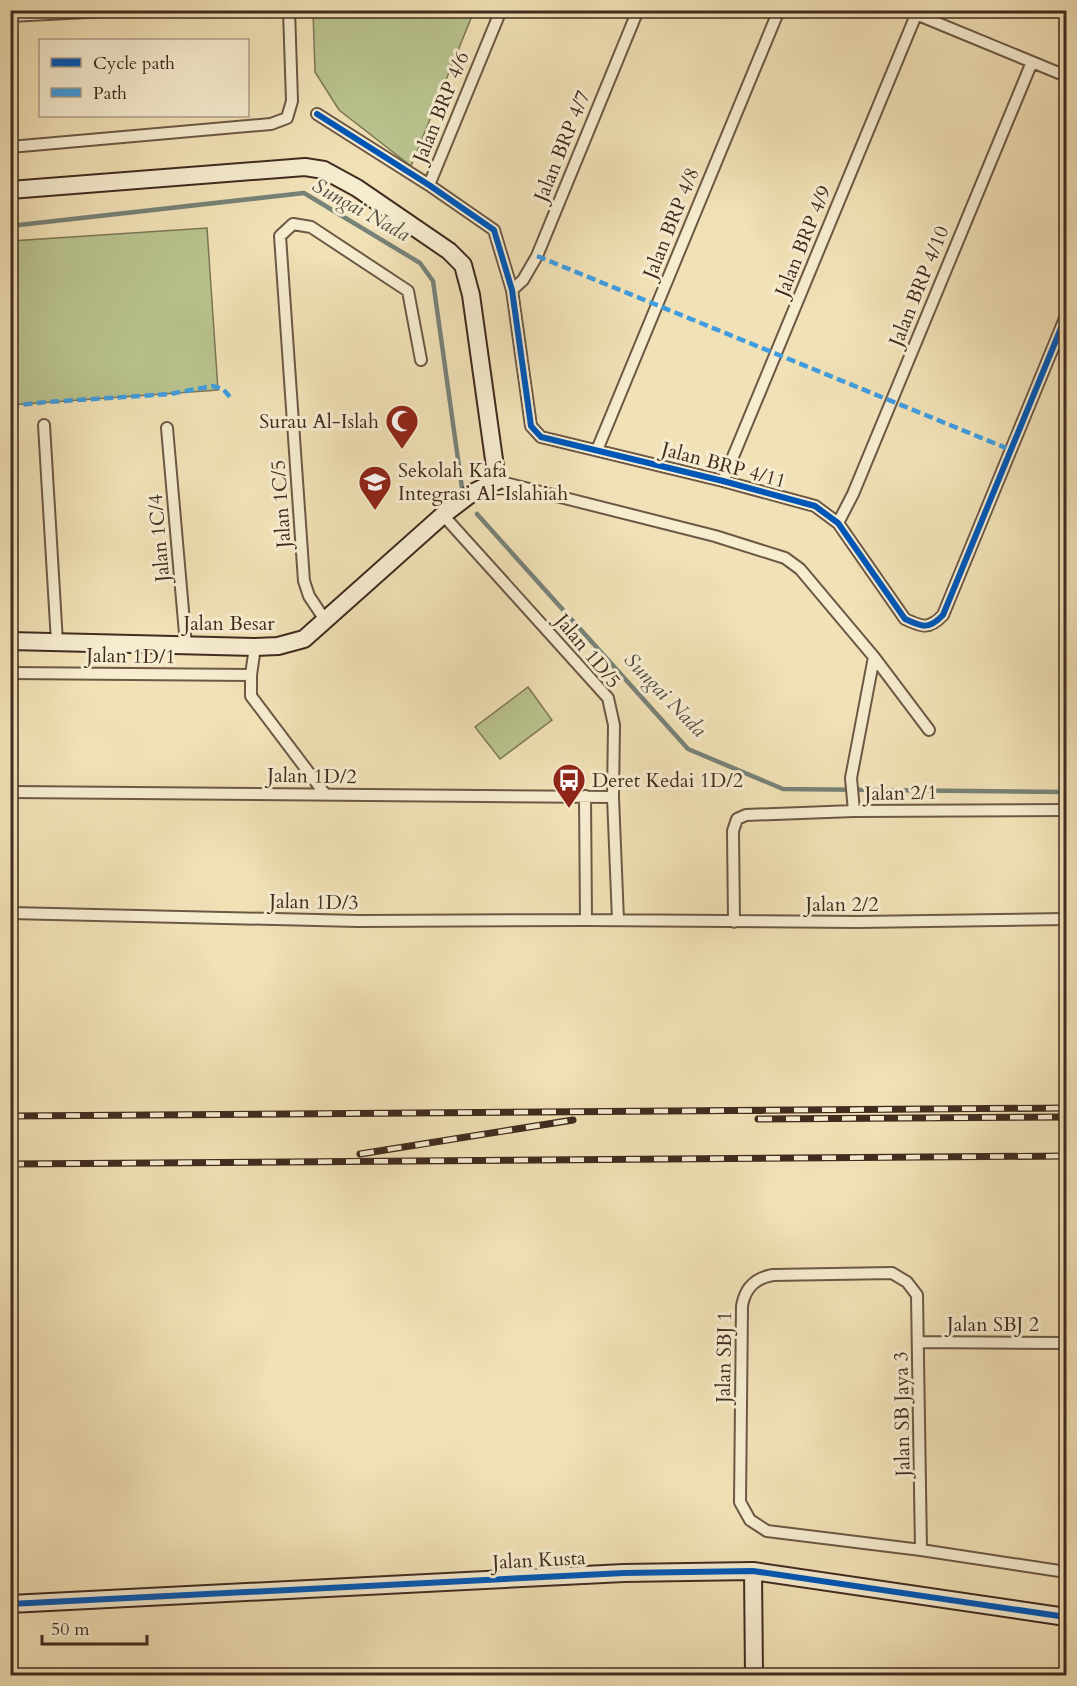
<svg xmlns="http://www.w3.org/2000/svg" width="1077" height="1686" font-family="Cardo,serif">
<rect width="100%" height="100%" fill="#f1e1b6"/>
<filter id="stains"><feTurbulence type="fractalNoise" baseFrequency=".00333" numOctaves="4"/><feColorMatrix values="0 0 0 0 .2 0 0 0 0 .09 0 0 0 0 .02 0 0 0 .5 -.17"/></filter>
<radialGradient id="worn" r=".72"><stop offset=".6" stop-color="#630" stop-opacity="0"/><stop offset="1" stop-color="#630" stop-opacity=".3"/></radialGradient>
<path fill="#b9c38e" stroke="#7c7756" stroke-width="1.5" d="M313,11H474L411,166L339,110L315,72Z
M207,228L218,390L11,405V241Z
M528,687L552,720L500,759L475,727Z"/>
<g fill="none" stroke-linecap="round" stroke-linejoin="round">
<path stroke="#778278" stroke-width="4.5" d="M10,226L304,193L420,263L433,281L463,495
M477,514L688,749L783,789L1066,792"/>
<defs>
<path id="street" d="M906,10L1066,76
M10,16L126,10
M317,114L429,185L494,230L512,290L531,426L541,437L723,481L815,506L838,523L905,619C922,627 929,630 943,615L1066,316
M10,147L271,124L287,118L292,101L289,10
M429,185L501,10
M512,290L523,280L537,256L638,10
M44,425L57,642
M167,428L186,645
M597,450L779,10
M497,481L715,536L785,558L800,569L874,657L929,730
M723,481L916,15
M443,515L608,698L614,725L613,797L618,920
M838,523L853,494L1032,62
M325,620L309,596L304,581L280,236L293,224L311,227L408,291L421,360
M255,647L251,675V696L325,794
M10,673L251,675
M10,792L613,797
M585,796L586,920
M854,811L851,778L874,657
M10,913L358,921L586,920L858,922L1066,919
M734,922L733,831L737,819L746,815L854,811L1066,810
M919,1342L1066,1343
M921,1550L917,1295L907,1282L892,1273L773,1275C755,1278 745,1288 742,1306L740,1502L750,1520L767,1531L921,1550L1066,1572"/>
<path id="secondary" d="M10,190L305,167L324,170L357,188L449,251L463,265L471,295L497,481L472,493L443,515L304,639L278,646L255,647L10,641
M753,1571L754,1676
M10,1604L624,1573L753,1571L1066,1617"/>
</defs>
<use href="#street" stroke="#6c5845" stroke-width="14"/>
<use href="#secondary" stroke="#402b1f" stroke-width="20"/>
<use href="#street" stroke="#f6ecd0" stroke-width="10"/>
<use href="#secondary" stroke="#f6ecd0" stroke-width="16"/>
<defs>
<path id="rail" d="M10,1116L1066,1108
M758,1119L1066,1117
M360,1154L573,1120
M10,1164L1066,1156"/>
</defs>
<use href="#rail" stroke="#402b1f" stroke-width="7"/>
<use href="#rail" stroke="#f6ecd0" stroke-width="4.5" stroke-dasharray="14" stroke-linecap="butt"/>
<path stroke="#3f9ce0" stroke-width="4.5" stroke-dasharray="9 4.5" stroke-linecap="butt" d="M537,256L1011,450
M10,406L47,402L170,394L212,386L223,389L230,397"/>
<defs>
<path id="cycleway" d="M317,114L429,185L494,230L512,290L531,426L541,437L723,481L815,506L838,523L905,619C922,627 929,630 943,615L1066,316
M10,1604L624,1573L753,1571L1066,1617"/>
</defs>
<use href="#cycleway" stroke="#f6ecd0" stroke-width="10"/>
<use href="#cycleway" stroke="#0057b8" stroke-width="6"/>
</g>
<defs>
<symbol id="mosque-pin" viewBox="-11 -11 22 30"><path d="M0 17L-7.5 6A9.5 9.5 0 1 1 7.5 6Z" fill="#8f2418" stroke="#f6ecd0"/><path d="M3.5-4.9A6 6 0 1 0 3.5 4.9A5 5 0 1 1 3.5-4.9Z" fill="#fff"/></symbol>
<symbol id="school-pin" viewBox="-11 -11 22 30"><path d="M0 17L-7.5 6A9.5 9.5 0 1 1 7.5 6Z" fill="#8f2418" stroke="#f6ecd0"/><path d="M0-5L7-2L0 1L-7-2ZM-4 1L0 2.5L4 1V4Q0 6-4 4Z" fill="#fff"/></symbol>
<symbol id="bus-pin" viewBox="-11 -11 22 30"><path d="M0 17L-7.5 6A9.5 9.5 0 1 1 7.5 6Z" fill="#8f2418" stroke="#f6ecd0"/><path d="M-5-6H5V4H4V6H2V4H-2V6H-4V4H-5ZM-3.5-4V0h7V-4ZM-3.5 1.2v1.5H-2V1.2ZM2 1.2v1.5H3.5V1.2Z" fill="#fff"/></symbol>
</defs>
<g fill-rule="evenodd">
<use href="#mosque-pin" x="383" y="402" width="38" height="52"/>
<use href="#school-pin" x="356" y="463" width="38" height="52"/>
<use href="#bus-pin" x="550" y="761" width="38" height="52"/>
</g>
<g text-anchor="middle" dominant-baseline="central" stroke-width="6" stroke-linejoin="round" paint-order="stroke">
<g font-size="20" fill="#402b1f" stroke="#f6ecd0">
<text transform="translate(441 107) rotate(-68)">Jalan BRP 4/6</text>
<text transform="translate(562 146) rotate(-68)">Jalan BRP 4/7</text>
<text transform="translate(671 223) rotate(-68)">Jalan BRP 4/8</text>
<text transform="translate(803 241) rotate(-68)">Jalan BRP 4/9</text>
<text transform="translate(919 286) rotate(-68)">Jalan BRP 4/10</text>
<text transform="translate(724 465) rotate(15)">Jalan BRP 4/11</text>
<text transform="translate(281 504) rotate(-94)">Jalan 1C/5</text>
<text transform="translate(159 538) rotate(-95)">Jalan 1C/4</text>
<text x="229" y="623">Jalan Besar</text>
<text transform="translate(588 651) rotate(50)">Jalan 1D/5</text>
<text transform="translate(131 656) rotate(1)">Jalan 1D/1</text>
<text transform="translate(312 776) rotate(1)">Jalan 1D/2</text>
<text transform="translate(901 793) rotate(-1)">Jalan 2/1</text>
<text transform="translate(314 902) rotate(1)">Jalan 1D/3</text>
<text x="842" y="904">Jalan 2/2</text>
<text x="993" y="1324">Jalan SBJ 2</text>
<text transform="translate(724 1357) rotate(-89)">Jalan SBJ 1</text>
<text transform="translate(902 1414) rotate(-91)">Jalan SB Jaya 3</text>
<text transform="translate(539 1560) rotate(-3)">Jalan Kusta</text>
</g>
<g font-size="20" fill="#402b1f" stroke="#f6ecd0" text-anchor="start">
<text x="379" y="421" text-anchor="end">Surau Al-Islah</text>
<text x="398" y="470">Sekolah Kafa<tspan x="398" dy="23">Integrasi Al-Islahiah</tspan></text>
<text x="592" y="780">Deret Kedai 1D/2</text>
</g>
<g font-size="21" font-style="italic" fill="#574f44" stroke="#f6ecd0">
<text transform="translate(361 210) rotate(29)">Sungai Nada</text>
<text transform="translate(665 695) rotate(46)">Sungai Nada</text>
</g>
</g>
<rect width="1077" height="1686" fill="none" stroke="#f1e1b6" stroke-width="36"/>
<rect x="12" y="12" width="1053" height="1662" fill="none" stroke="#402b1f" stroke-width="3"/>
<rect x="18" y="18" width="1041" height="1650" fill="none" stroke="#402b1f" stroke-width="1.5"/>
<rect x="39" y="39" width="210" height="78" fill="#f6ecd0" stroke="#ad9f89" stroke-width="1.5"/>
<rect x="51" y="58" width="30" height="9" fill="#0057b8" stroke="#ad9f89" stroke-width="1.5"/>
<text x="93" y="69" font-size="18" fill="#402b1f">Cycle path</text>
<rect x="51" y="88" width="30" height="9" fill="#3f9ce0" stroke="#ad9f89" stroke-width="1.5"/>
<text x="93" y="99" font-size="18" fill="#402b1f">Path</text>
<path d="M42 1635v9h105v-9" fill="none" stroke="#402b1f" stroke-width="3"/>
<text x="51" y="1635" font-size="18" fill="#402b1f" stroke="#f6ecd0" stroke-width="4.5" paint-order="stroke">50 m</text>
<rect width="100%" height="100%" filter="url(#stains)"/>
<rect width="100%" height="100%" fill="url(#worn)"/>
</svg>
